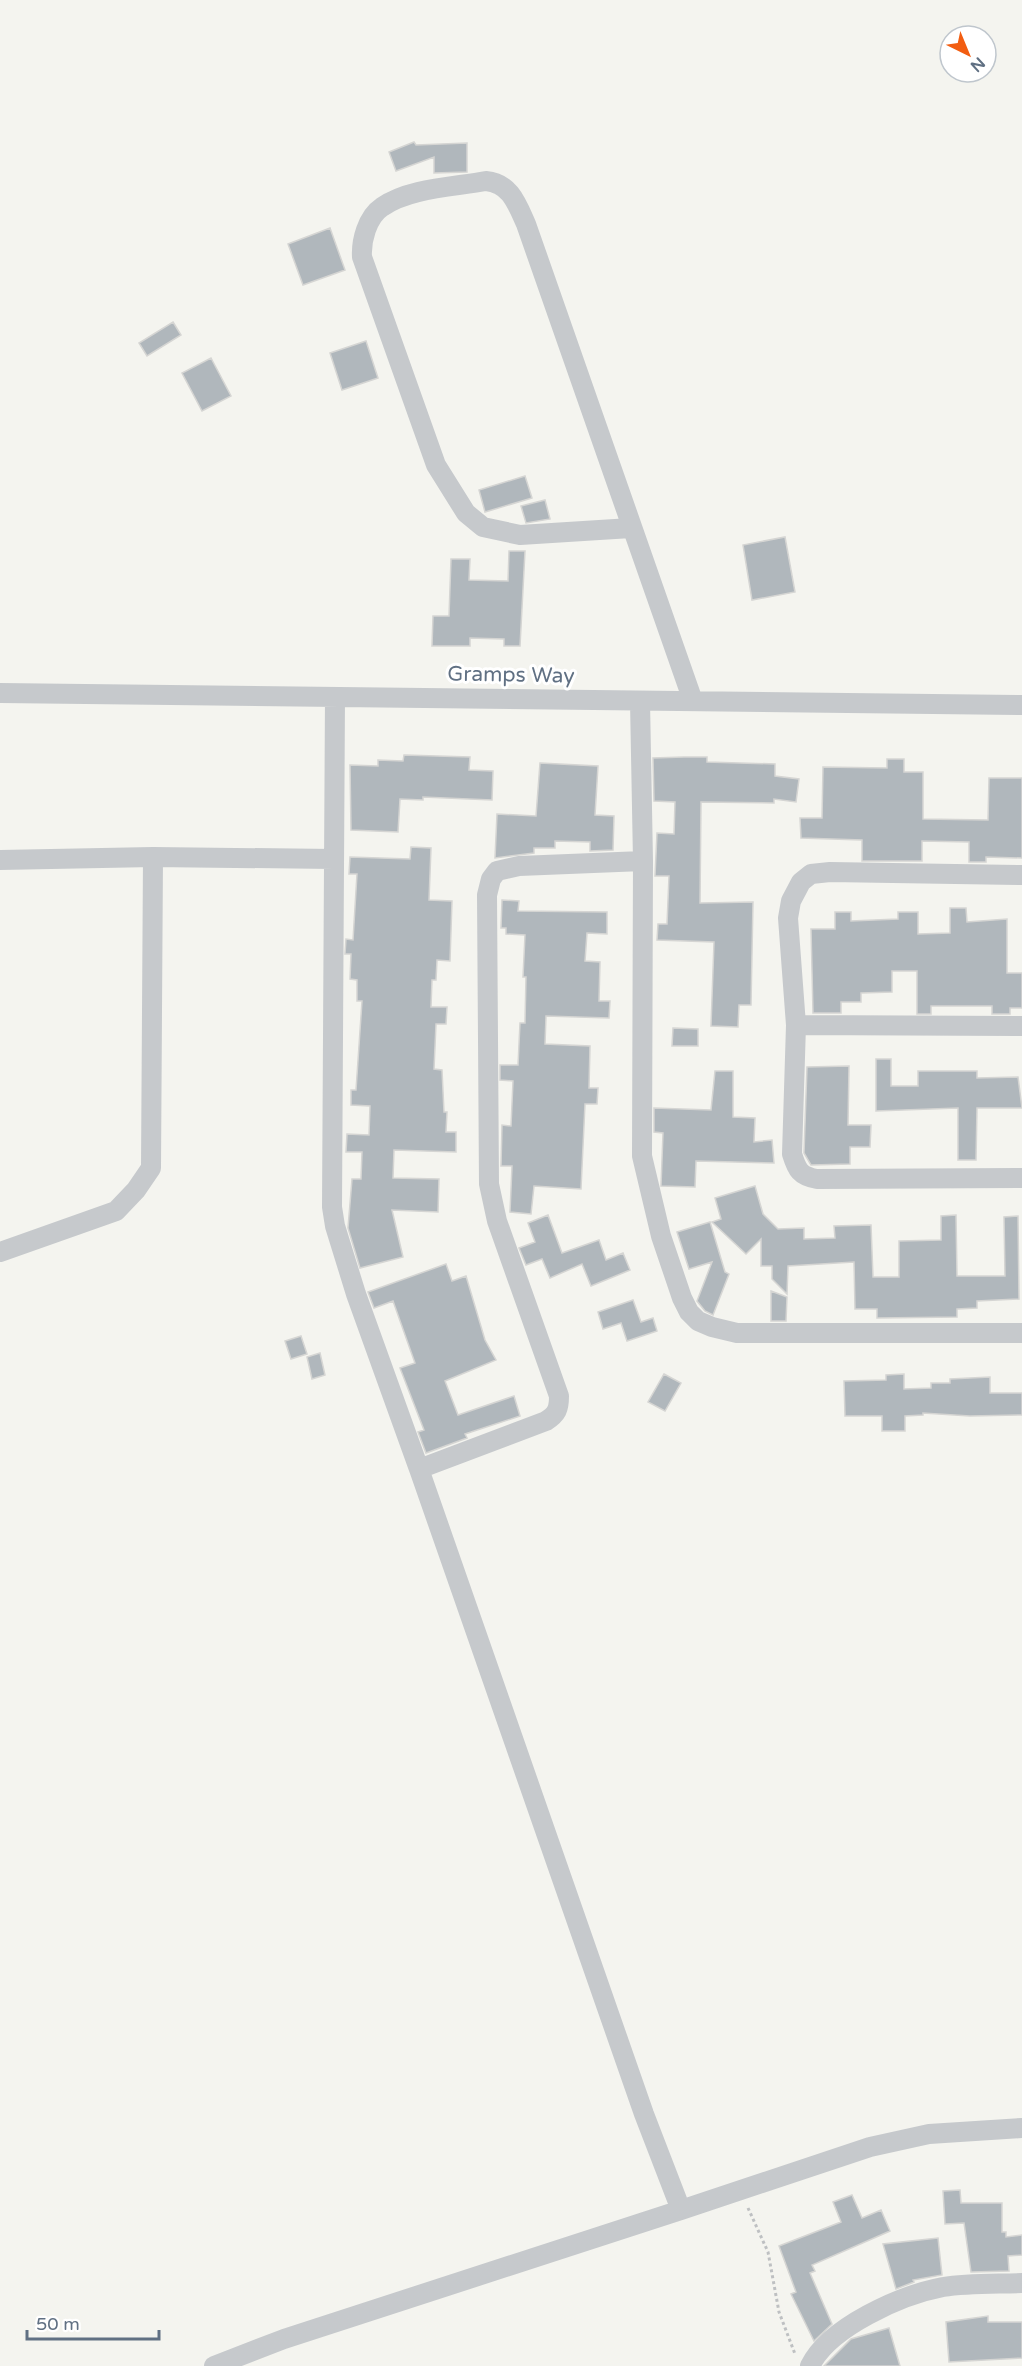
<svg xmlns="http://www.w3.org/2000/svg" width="1022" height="2366" font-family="'Varela Round',sans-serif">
<rect width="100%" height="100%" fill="#f4f4ef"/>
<path fill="#b0b7bc" stroke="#d5d5d3" stroke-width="1.5" d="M414,142L416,145L467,143V172L434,173V157L396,171L389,152Z
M330,228L345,270L303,285L288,244Z
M173,322L181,335L147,356L139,343Z
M366,341L378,378L342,390L330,353Z
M211,358L231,396L202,411L182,373Z
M525,476L532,498L485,512L479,490Z
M545,500L550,519L526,523L521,506Z
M785,537L795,592L752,600L743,545Z
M509,551H525L520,646H504V639L470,638V646H432L433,616H449L451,559H470L469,580L508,581Z
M404,755L470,757L469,770L493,771L492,800L423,797V800L400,799L398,832L351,830L350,765L378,766V760L403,761Z
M684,757H707V762L775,764V776L799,779L796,802L774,799V803L701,802L700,903L753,902L751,1005H739L738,1027L711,1026L714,942L657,940L658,924H667L669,876H655L657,833L674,834L675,802L654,801L653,758Z
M887,759H904V772H923V819L988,820L989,778H1022V858L986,857V862H969V842L922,841V861H862V840L801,838L800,818H822L823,767L887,768Z
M540,763L598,766L595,815L614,816L613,850L590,851V842L555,841V848H534V853L495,858L497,814L536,816Z
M411,847L431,848L429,900L452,901L450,961L437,960L436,980H432L431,1007H447L446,1024H436L434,1069L442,1070L444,1112H447L446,1132H456V1152L394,1150L393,1178L439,1179L438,1212L392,1210L403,1257L360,1268L348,1228L352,1179H361L362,1152H346L347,1134L369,1135L370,1106L351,1105V1090H356L362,1001H357V980L350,979L351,954H345L346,939L353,940L357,874H349L350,857L410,859Z
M502,900L519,901L518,911L607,912V934L587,933L585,961L600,962L599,1001H610L609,1018L546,1016L545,1044L590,1046L589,1088H598L597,1104H585L581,1189L534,1186L531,1214L510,1212L512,1166H501L502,1125L511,1126L513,1081L500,1080V1065H518L520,1023H525L526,977H523L525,935L506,934V928H501Z
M950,908H966L967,922L1007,919V973H1022V1008H1010V1014H992V1006H931V1014H917V971H892V992L861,993V1002H841V1013H813L811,929H835V912H851V921L898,919V912H918V934L950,933Z
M673,1028L698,1029V1046H672Z
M876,1059H891V1086H918V1071H977V1078L1018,1077L1022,1108H977L976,1160H958V1108L876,1111Z
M849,1066L848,1125H871L870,1147H850V1164L811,1165L804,1153L807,1067Z
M715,1071H733V1117L755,1118L754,1142L772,1140L774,1163L696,1161L695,1187L661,1186L663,1133L654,1132V1108L711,1110Z
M755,1186L763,1214L778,1229L804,1228V1239L835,1238L834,1226L871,1225L873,1277H899V1241L941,1240V1216L956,1215L957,1276H1005L1004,1217L1018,1216L1019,1299L977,1301V1308L957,1309V1317L877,1318V1309H855L854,1262L788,1266L787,1294L772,1279V1266H761V1239L746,1254L712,1222L721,1219L715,1198Z
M548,1215L562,1253L599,1240L606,1260L623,1253L630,1270L591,1286L582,1264L550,1278L542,1259L526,1265L519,1248L535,1242L528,1223Z
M710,1222L725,1272L729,1274L713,1315L705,1311L697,1301L712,1262L689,1269L677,1232Z
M446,1264L452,1281L466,1276L485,1340L496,1360L445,1381L458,1415L514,1396L520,1416L465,1434L467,1438L426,1453L418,1432L424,1430L400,1368L415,1363L393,1301L374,1308L368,1292Z
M771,1291L787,1297L786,1321H771Z
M633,1300L641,1322L653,1318L657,1331L627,1341L621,1323L603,1329L598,1312Z
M301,1336L307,1354L291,1359L285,1341Z
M320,1353L325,1375L312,1379L307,1357Z
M664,1374L681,1383L665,1411L648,1402Z
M904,1374V1389L931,1388V1383H950V1379L990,1377V1393H1022V1415L970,1416L923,1413V1415L905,1416V1431H882V1416H845L844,1381L886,1380V1375Z
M960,2190L961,2203H1002V2232H1006V2237L1022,2235V2255L1008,2256L1009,2271L971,2272L964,2223L945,2224L943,2191Z
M852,2195L862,2218L881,2210L890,2231L812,2265L815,2271L810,2273L832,2324L814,2341L791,2294L796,2292L779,2246L841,2222L833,2202Z
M938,2238L942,2275L913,2280L914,2282L896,2289L883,2244Z
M988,2316V2322H1022V2358L949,2362L946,2322Z
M889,2328L900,2366H824L851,2339Z"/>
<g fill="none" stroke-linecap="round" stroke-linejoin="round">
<path stroke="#bec0c2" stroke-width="3" stroke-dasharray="3 3" stroke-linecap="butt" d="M748,2208L768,2252L779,2312L795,2354"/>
<path stroke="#c6c9cc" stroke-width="20" d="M631,528L520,535L483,527L466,513L436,465L362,257C361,241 367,217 382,207C409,188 454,187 486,181C510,183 517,204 526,224L693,701
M0,693L1022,705
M335,697L332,1207L335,1226L356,1294L419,1469L546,1421C557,1414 559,1409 559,1396L497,1221L489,1184L487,895L491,879L497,871L519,866L643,861
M640,701L643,861L642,1156L661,1236L682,1298L689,1312L698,1321L712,1327L737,1333H1022
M0,860L153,857L334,859
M1022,875L830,872L811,874L801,882L791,901L788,918L796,1025L792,1154C797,1170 800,1176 817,1179L1022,1178
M796,1025L1022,1026
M0,1252L116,1211L136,1190L151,1168L153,857
M681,2210L870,2147L929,2134L1022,2128
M214,2366L284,2339L681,2210L644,2114L419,1469
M810,2366C829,2327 901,2295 943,2287C968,2283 996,2284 1022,2283"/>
</g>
<g text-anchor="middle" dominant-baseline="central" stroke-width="6" stroke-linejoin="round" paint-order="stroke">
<g font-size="21" fill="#607083" stroke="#fff">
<text transform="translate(511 675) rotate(1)">Gramps Way</text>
</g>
</g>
<g transform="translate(968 54) rotate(137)"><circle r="28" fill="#ffffff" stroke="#bfc6cd" stroke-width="1.5"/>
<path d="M0-4.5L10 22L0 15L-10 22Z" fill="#f25d11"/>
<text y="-9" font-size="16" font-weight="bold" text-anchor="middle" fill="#607083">N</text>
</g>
<path d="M27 2330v9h132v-9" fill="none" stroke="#607083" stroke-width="3"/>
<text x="36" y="2330" font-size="18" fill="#607083" stroke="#ffffff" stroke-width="4.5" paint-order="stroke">50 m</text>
</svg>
